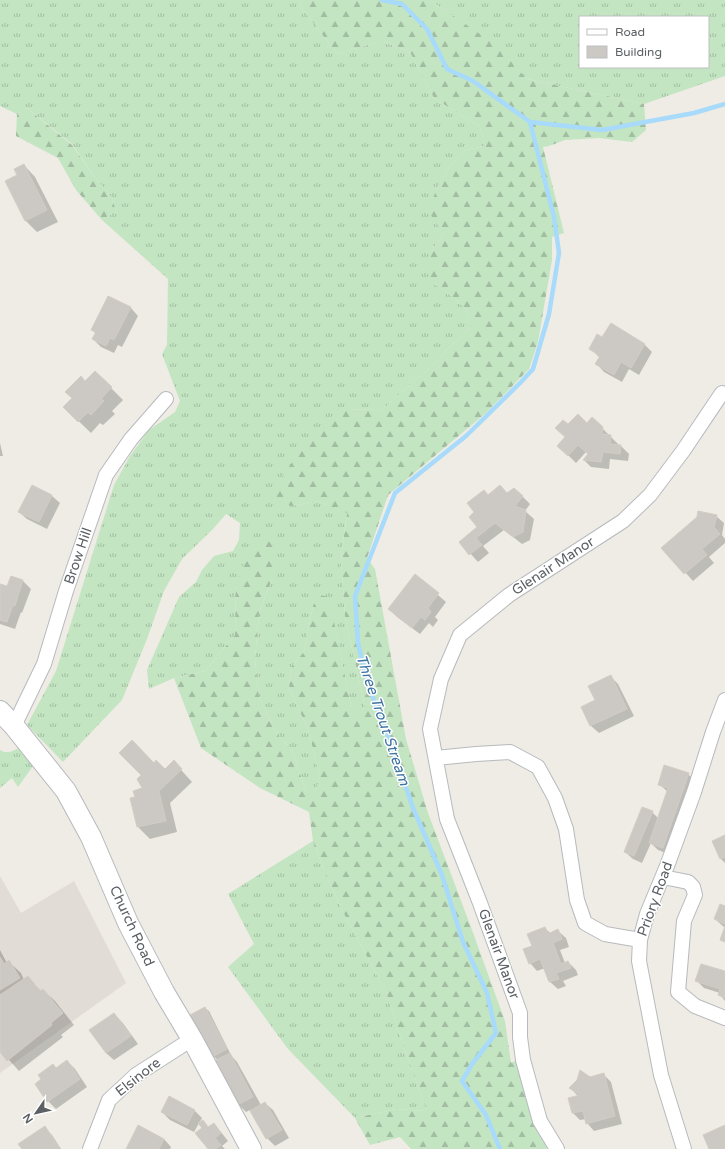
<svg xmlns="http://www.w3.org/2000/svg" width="725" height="1149" font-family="'Varela Round',sans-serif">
<defs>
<pattern id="grass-tufts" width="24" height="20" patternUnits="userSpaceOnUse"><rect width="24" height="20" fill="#c3e5c2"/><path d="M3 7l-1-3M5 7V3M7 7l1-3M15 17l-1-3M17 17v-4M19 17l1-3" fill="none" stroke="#a2bda1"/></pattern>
<pattern id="forest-firs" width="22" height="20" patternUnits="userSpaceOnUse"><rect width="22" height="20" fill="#c3e5c2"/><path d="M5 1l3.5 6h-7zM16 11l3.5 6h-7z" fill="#a2bda1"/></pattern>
</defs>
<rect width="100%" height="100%" fill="#eeece4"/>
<path fill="#e1ddd6" d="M0,876L21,913L74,881L126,983L0,1073Z"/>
<path fill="url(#grass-tufts)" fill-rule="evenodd" d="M0,0H300L302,8L337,54L381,41L410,52L434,98L480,127L485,146L465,150L449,168L436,191L444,234L431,251L442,288L466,309L470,327L429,368L382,410L346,409L292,506L317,501L347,512L341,559L345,617L365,707L359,713L351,706L336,633L313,606L304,652L291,667L289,688L308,729L320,777L313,800L307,794L292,750L278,736L259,697L255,659L259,613L272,579L236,584L235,635L205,671L174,678L149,689L147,670L179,597L196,582L202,570L214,556L233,551L239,540L240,523L226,514L213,529L182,559L164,591L147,639L122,700L63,762L27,725L56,671L114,485L130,456L149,430L175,412L180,401L162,354L167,345L168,279L102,220L116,211L112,198L94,176L72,144L27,108L17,114L0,106Z
M430,0H725V76L644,104L527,79L495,45ZM580,17H708V67H580Z
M18,748L33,766L18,787L12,778L0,788V750C7,754 12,752 18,748Z
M313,841L327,877L343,912L386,992L400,1036L427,1111L396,1109L355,1118L288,1049L228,967L254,944L228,894Z"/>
<path fill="url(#forest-firs)" d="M300,0H430L496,45L527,79L644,104L646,130L632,142L599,138L565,140L549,146L543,147L564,233L552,237V260L538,342L529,369L486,413L388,495L367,558L375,569L406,739L428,813L472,930L505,1021L511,1063L519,1059L521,1072L547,1149H411L400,1137L370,1145L355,1118L396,1109L427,1111L400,1036L386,992L343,912L327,877L313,841L309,812L260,788L201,748L174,678L205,671L235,635L236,584L247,553L264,538L273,545L272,579L259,613L255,659L259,697L278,736L292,750L307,794L313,799L320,777L308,729L289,688L291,667L304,652L313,606L320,595L329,597L351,706L359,712L365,707L345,617L341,559L347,513L317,501L292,506L275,502V488L300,450L331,417L346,409L382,410L429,368L470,327L466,309L442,288L428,283L431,251L444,234L428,211L436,191L449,168L465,150L485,146L480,127L434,98L410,52L381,41L337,54L302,8Z
M27,108L72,145L94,176L112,198L116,211L102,220L76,190L58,158L16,136L17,114Z"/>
<path fill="#0003" d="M24,165L35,177L58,222L37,232L25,220L18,176Z
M109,297L131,308L138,316L122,347L118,345L114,353L101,347L93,339L96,334L92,330Z
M611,325L645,345L652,352L639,375L629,369L622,382L604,372L597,364L600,358L590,348L603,339Z
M95,372L123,400L112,411L115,414L103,425L100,423L91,433L64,407Z
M587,424L602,428L618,444V446H621L629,454L628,461L610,459L609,469L591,467L584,460L589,454L586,452L576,463L566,453V437L569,426Z
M0,443L3,456H0Z
M32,486L52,496L60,503L47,529L27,519L19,512Z
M508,494L522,496L530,504L525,511L534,519L530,540L522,544L504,530L483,546L489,553L478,562L460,542L478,527L488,496Z
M716,516L724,523L722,535L725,539V543L709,557L714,563L693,581L663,548Z
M416,576L446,602L435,617L438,620L433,627L429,623L420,634L397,617L390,609Z
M12,577L23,581L31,589L22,613L21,612L15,629L0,624V585L8,588Z
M610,676L618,684L634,716L599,733L591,726L596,701Z
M174,762L192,782L170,803L177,832L150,839L138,827L132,799L136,798L143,789L154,764L165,770Z
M688,774L696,782L671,855L658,850L651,843L642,863L633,859L625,852L652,812L659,819L668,792L659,784Z
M725,836V863L721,859L713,842Z
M725,908V928L715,919Z
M545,928L551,934L558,931L566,938L569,947L560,950L565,963L568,962L576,970L578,975L563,981L566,986L558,989L550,982L545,968L537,971L530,963L533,946Z
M0,950L7,963L9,962L21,973L24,980L28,978L41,991L43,990L55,1001L74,1025L61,1035L63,1037L19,1071L0,1050Z
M725,972V1001L720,995V993L704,988L696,980Z
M205,1008L209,1011L230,1053H229L237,1062L261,1105L265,1103L273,1110L289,1138L275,1146L267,1138L250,1110L246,1112L238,1104L218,1060L213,1056Z
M114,1014L122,1022L138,1044L114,1060L106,1053Z
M67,1061L75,1069L87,1087L56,1109L48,1101L42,1080L53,1065L57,1069Z
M603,1074L611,1082L622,1124L594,1131L587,1123L586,1119L580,1120L573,1113L578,1096L570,1088L590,1078Z
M194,1110L202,1118L194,1132L170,1120L162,1112Z
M203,1121L209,1128L214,1124L221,1132L228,1141L222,1146L225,1149H209Z
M45,1128L52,1135L61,1149H23Z
M164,1139L171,1147L170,1149H127Z"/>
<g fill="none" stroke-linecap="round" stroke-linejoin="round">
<path stroke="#a7dafb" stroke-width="4.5" d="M382,0L402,4L427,29L447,69L473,81L530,122L554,217L559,253L549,314L533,369L521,382L466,436L395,493L355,596L358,643L368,685L389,738L413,808L442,875L463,942L487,993L496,1033L472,1064L462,1081L486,1115L500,1149
M530,122L602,130L694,113L725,104"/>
</g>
<path fill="#ccc8c4" stroke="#d3cdc3" d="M24,164L47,210L25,221L5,181L17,175L14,169Z
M108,296L131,307L114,340L110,338L106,346L92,339L96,332L91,330Z
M611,323L645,344L631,368L621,362L614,375L595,364L600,356L589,349L597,334L602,337Z
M95,371L112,387L101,399L104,401L91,415L88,412L78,422L63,407L72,398L65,392L81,376L85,381Z
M578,414L587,423L592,417L603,427L602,434L611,435L610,444L621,445L620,454L603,452L601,462L583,460L588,454L578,445L568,456L557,446L565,437L555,428L563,420L568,424Z
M32,485L52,495L39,522L18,512Z
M500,485L507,493L514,488L523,496L515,506L526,510L523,532L513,537L495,523L476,538L482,545L469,555L459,542L477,527L469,517L474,512L467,503L484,490L488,495Z
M698,511L717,515L714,527L720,534L702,549L707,555L684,574L661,548L697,517Z
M415,574L439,593L428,608L431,612L425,620L421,617L412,628L388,609Z
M11,576L23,580L15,606L13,605L7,622L0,620V584L7,586Z
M611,675L627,709L590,726L581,707L595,700L588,686Z
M132,740L154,763L156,760L165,769L174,760L182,769L159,791L166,821L137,827L130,798L135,797L133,791L142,788L137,779L141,775L119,753Z
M664,765L689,773L663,848L649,843L668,788L658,785Z
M642,807L653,811L634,856L624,852Z
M725,835V857L720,859L712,841Z
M720,904L725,906V924L714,919Z
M725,926V942L720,940Z
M545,927L548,934L558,929L562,939L553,943L561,964L568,961L571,968L556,973L559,979L549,982L540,959L529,964L523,949L532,946L527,934Z
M0,957L4,964L9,960L20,978L0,990Z
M701,964L725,971V998L718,995L720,989L695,981Z
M28,976L40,991L43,989L63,1013L51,1023L52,1025L7,1061L0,1052V995Z
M205,1007L227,1049L212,1057L190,1015Z
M114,1013L131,1036L106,1053L89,1030Z
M230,1053L253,1097L237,1105L214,1061Z
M67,1060L80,1079L47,1102L35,1084L41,1079L38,1075L53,1064L56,1068Z
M580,1070L590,1077L604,1073L615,1116L586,1124L583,1111L572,1113L568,1098L580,1095L569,1088L577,1080Z
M169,1096L195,1110L187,1125L161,1112Z
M265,1102L282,1130L266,1139L250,1111Z
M203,1120L208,1127L214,1123L221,1133L215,1138L221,1145L216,1149H208L195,1133L202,1128L198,1123Z
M138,1125L164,1139L159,1149H126Z
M725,1125V1149H709L703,1135Z
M45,1126L60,1149H22L18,1144Z"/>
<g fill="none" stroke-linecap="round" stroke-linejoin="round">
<defs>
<path id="minor" d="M14,726L44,664L66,591L106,475L131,439L166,399
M436,758L476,754L510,752L538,767L555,798L566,829L577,900L585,923L605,934L640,940
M663,877L688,882L693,887L695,895L684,921L678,992L695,1006L725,1018
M90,1149L109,1100L136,1075L192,1039
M557,1149L540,1121L523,1060L520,1037V1013L480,903L447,819L430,729L441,679L460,635L509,595L623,521L650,495L683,451L722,393
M684,1149L661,1075L639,961L640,940L647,914L667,866L694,792L713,732L725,700"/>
<path id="secondary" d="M0,711L14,726L66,791L91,837L128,923L164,992L192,1039L251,1149"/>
</defs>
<use href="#minor" stroke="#b7babe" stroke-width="16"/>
<use href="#secondary" stroke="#b6b9be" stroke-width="22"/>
<use href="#minor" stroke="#fff" stroke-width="14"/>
<use href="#secondary" stroke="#fff" stroke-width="20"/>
</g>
<g text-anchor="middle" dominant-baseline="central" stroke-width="3" stroke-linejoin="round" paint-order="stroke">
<g font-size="14" fill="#5c6064" stroke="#fff">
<text transform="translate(78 556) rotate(-71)">Brow Hill</text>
<text transform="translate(553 566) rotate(-33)">Glenair Manor</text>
<text transform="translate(655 899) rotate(-70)">Priory Road</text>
<text transform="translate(132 926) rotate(65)">Church Road</text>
<text transform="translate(499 954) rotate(70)">Glenair Manor</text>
<text transform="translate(138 1077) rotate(-38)">Elsinore</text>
</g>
<g font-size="15" font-style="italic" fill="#4175a4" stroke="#fff">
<text transform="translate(383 720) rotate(71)">Three Trout Stream</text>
</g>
</g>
<rect x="579" y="16" width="130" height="52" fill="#ffffff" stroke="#bebfc1"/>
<rect x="587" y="29" width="20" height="6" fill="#ffffff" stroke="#bebfc1"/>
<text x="615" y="36" font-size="12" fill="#5c6064">Road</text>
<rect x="587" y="46" width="20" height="12" fill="#ccc8c4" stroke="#bebfc1"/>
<text x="615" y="56" font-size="12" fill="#5c6064">Building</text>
<g transform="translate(36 1113) rotate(236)" stroke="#ffffff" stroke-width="3" paint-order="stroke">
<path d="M0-3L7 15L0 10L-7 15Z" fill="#5c6064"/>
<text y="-6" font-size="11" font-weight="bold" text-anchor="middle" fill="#5c6064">N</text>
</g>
</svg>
